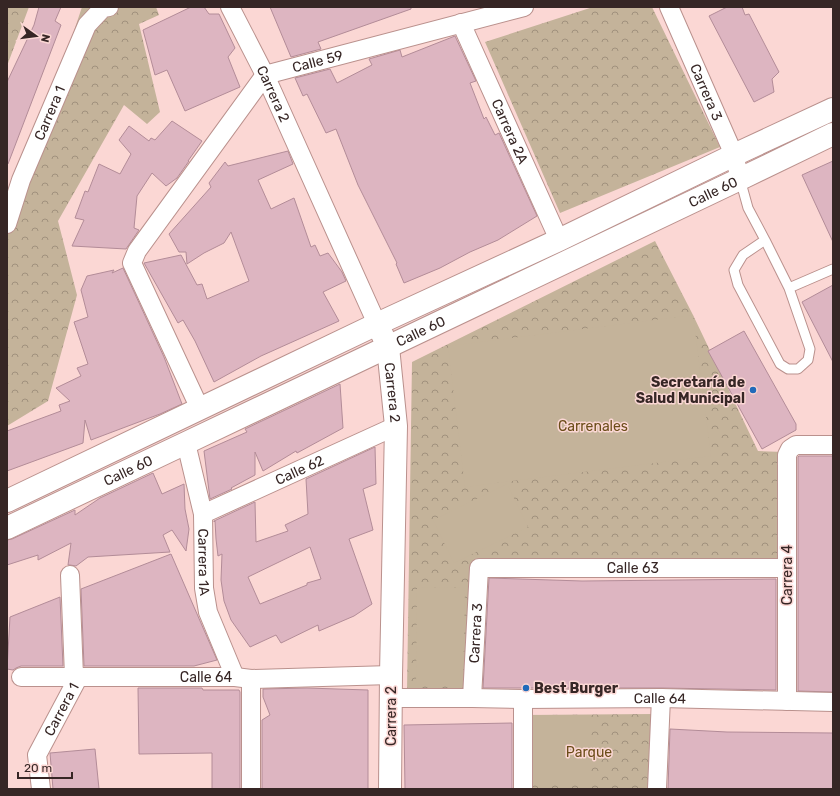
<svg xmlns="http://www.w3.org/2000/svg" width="840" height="796" font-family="Rubik,sans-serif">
<defs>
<pattern id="forest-crowns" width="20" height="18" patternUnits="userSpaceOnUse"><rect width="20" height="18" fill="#c4b39a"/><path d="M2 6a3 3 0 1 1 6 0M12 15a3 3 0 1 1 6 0" fill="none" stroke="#a0917d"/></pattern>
</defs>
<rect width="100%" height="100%" fill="#fbd7d4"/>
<path fill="url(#forest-crowns)" d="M7,7H29L7,66Z
M82,7H156L159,15L139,24L160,112L147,124L124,105L58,221L77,295L48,401L7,426V231Z
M593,7H652L720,147L560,213L485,42Z
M655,241L693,315L758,451L784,452L782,565L473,562L471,693L407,692L412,362Z
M652,714V789H526V715Z"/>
<path fill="#c4b39a" d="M693,315L711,456L465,487L448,346Z
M507,484L528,527L454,563L433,520Z
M417,587L465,588L463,684H416Z
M526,715H589V785H526Z"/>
<path fill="#ddb5c1" stroke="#b38c98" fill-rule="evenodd" d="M39,7H61L55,21L61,25L8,164H7V82L34,25Z
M191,7H204L209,14H219L235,48L228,57L240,87L185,111L167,70L155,75L143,30Z
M270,7H411V9L318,42L321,49L291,57Z
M727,7H742L745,15L749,14L779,72L772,79L774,92L754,102L709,16Z
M455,36L476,81L470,83L484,119L486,117L495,135L499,133L537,216L498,240L470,252L440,268L404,283L396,264L397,263L358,185L336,129L326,133L307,94L303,96L295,78L330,69L337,83L372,65L369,59L400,50L402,57Z
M172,121L202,141L188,161H189L177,178L166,186L152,173L137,196L134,228L139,230L126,249L72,246L84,220L75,218L85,191L88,192L99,164L120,174L131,154L119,140L129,126L149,141L151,138L155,140Z
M288,151L293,164L258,180L271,209L294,198L311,247L315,245L320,256L328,253L342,272L346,281L323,292L339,321L261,356L214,382L195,341L183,320L178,323L144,263L181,255L197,285L202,284L207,299L249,281L231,232L224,243L204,253L187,264L186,252H179L169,234L211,187L209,183L225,162L228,166Z
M833,161V242L802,175Z
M123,268L164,357L182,404L160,414L91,440L85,420L83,443L7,471V431L61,411L59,405L70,401L56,388L81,376L77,368L88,364L74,322L88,317L81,290L87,276L114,270L112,273Z
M833,285V362L802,302Z
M744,331L796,424V430L762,449L708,351Z
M340,384L343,428L297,453L296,451L263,471L255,452V475L231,488L232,489L210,499L204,451L247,432L245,429Z
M375,447L376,484L363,489L373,530L349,539L372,604L354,616L319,631L318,625L281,643L276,635L250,647L231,620L224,601L221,580L222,554L218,556L216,539L215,521L214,522V521L255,502L256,542L288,531L285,525L308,514L306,479ZM310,547L321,579L307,583V585L260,604L248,577Z
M799,456H833V692L798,691V457Z
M153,473L162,494L184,484L185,509L189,529L186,551L172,530L163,535L170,552L88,557L76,566L70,565H68L71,543L38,560V555L7,565V540L12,539L75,510V515L100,498Z
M171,554L217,660L194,666H84L81,589Z
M489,578L582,581L776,579V690L661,688H483Z
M60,597L63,666H21L16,668L13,670L7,669L10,617Z
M138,688H202L203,690H239L240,692V789H212V753L139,754Z
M307,688L368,690V789H262V720L270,715L263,697V689Z
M512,723V789H405L404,725Z
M670,729L727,732L833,733V789H668Z
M95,749L99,789H53L50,753Z"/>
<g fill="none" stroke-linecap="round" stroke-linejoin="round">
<defs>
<path id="lane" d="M740,179L748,208L765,240L789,288L810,349L808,360L798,369H788L780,364L738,285L734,270L743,255L765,240
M789,288L833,269"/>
<g id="street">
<path id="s1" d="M230,7L265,75L377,324"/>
<path id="s2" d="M669,7L734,155L740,179"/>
<path id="s3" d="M461,23L559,240"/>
<path id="s4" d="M7,224L21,180L87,25L103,8L109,7"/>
<path id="s5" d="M200,409L132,263L137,251L265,75L524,7"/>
<path id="s6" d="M186,443L203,514L204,588L208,612L235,677"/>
<path id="s7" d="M203,514L396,426"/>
<path d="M70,575L74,676"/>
<path id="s8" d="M21,677H235L251,679L391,675"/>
<path d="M251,679V789"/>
<path id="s9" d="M390,698H472L523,699L661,698L833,702"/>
<path id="s10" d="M472,698L479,568H787"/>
<path d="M523,699V789"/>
<path d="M787,701V455L790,449L796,445H833"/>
<path id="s11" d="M41,789L37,755L79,676"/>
<path d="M657,789L661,698"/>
</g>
<g id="secondary">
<path id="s12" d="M382,334L388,347L396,426L391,675L390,789"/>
<path d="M7,501L377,324L559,240L734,155L833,109"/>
<path id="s13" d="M7,528L186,443L740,179L833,134"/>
</g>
</defs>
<use href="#lane" stroke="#ba918d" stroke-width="11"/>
<use href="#street" stroke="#ba918d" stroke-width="20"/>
<use href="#secondary" stroke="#ba918d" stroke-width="24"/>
<use href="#lane" stroke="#fff" stroke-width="9"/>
<use href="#street" stroke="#fff" stroke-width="18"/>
<use href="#secondary" stroke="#fff" stroke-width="22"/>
</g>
<g fill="#206aba" stroke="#fbd7d4" stroke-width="1.5">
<circle cx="753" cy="390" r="4"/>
<circle cx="526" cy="688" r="4"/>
</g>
<g text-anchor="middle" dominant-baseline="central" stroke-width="3" stroke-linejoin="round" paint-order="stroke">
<g font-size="14" fill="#362625" stroke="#fbd7d4">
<text stroke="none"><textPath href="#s5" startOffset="446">Calle 59</textPath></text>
<text stroke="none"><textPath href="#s2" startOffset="93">Carrera 3</textPath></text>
<text stroke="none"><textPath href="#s1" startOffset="97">Carrera 2</textPath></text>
<text stroke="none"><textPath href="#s4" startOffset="119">Carrera 1</textPath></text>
<text stroke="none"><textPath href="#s3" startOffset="119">Carrera 2A</textPath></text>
<text stroke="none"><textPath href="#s13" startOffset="782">Calle 60</textPath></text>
<text stroke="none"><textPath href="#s13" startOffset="458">Calle 60</textPath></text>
<text stroke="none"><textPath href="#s12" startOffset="60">Carrera 2</textPath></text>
<text stroke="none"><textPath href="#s7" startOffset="106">Calle 62</textPath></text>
<text stroke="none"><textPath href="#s13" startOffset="134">Calle 60</textPath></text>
<text stroke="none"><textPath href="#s6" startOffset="121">Carrera 1A</textPath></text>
<text stroke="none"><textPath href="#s10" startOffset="284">Calle 63</textPath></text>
<text transform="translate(787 575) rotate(-90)">Carrera 4</text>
<text stroke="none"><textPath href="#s10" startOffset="65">Carrera 3</textPath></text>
<text stroke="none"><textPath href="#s8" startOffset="185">Calle 64</textPath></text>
<text stroke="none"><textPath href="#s9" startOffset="270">Calle 64</textPath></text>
<text stroke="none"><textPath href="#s11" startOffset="86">Carrera 1</textPath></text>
<text transform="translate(391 716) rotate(-90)">Carrera 2</text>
</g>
<g font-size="14" font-weight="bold" fill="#362625" stroke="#fbd7d4" text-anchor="end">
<text x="745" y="382">Secretaría de<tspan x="745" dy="16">Salud Municipal</tspan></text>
<text x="534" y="688" text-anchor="start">Best Burger</text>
</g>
<g font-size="14" fill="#6b4d19" stroke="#fbd7d4">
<text x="593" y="426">Carrenales</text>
<text x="589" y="752">Parque</text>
</g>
</g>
<rect width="840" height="796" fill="none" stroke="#362625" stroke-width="16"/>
<g transform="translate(36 36) rotate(104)" stroke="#fbd7d4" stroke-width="3" paint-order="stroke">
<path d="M0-3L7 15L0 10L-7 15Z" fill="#362625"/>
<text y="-6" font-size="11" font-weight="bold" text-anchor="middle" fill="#362625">N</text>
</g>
<path d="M18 772v6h54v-6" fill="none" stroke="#362625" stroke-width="2"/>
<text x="24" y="772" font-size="12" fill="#362625" stroke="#fbd7d4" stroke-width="3" paint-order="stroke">20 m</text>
</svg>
